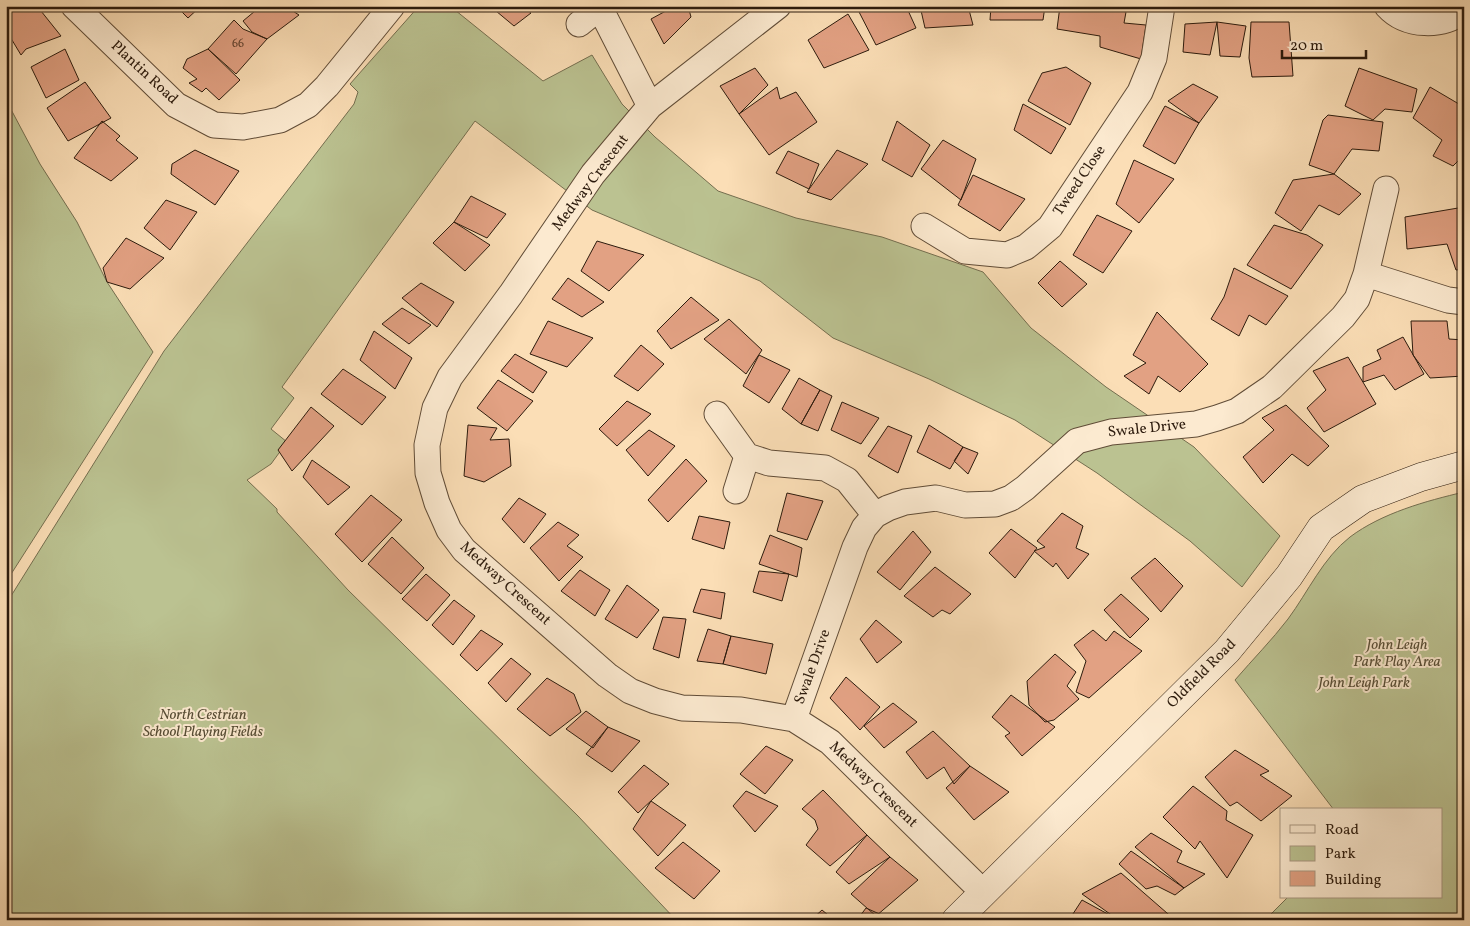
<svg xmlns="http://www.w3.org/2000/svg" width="1470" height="926" font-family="Vollkorn,serif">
<rect width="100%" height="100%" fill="#fbdeb6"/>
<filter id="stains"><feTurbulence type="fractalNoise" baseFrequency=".004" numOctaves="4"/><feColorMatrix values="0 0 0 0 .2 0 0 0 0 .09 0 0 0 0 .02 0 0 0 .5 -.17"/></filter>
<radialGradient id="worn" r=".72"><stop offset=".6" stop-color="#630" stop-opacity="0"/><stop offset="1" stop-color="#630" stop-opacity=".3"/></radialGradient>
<path fill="#bbc291" stroke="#746e4f" d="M419,6H450L543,81L592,55L622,104L655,137L718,191L796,218L882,237L983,272L1031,328L1106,387L1194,447L1280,536L1242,587L1190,541L1097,473L1015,420L929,379L833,338L760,281L592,210L475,121L282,387L294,398L271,429L287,442L271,464L247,480L277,509V512L348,590L578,816L676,920H6V604L164,351L354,104L358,92L350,84Z
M6,100L40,164L77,222L107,282L153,352L6,582Z
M1464,492V920H1265L1288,897H1441V810H1334L1235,680C1253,659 1272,640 1288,619C1308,592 1323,558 1350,537C1382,513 1426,501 1464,492Z"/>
<path fill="#e2a183" stroke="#2c1b0d" d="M21,6H37L61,36L26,49L21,55L6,30V13Z
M176,6H201L188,18Z
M261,6H285L299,15L267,39L252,32L243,21Z
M490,6H523L531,13L514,26Z
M675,6H688L691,17L664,44L651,19Z
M872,6H906L916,28L876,45L857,8Z
M920,6H968L973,25L925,28Z
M991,6H1045L1043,20H990Z
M1060,6H1098L1126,12L1124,23L1146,25L1141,59L1100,47V36L1057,29Z
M848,14L869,50L824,68L808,40Z
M234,20L243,29L267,39L236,74L208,49Z
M1217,22L1210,55L1183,52L1185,24Z
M1217,22L1246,26L1240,57L1220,56Z
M1251,22H1289L1293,76L1252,77L1249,58Z
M65,49L79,80L46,98L31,67Z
M208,49L240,80L219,100L206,88L202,92L189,83L197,79L183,68L187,59Z
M1066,67L1091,83L1070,125L1028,101L1042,73Z
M755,68L768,85L739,114L720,86Z
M1359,68L1417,89L1412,112L1385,109L1373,120L1345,106Z
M85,82L111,118L68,141L47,108Z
M1193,84L1218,97L1199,123L1168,101Z
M777,87L780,99L796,92L817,122L769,155L739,114Z
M1430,87L1464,107V133L1460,140H1464V155L1453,166L1433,156L1442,140L1413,118Z
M1023,104L1066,128L1051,154L1014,130Z
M1165,106L1199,123L1175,164L1143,146Z
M1328,115L1383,122L1379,151L1352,149L1334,174L1309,165L1323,120Z
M102,121L120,136L116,140L138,158L111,181L74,158Z
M897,121L930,145L912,177L882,160Z
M943,140L976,159L961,200L921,169Z
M195,150L239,171L215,205L171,174L172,164Z
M837,150L868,164L831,200L807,192Z
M788,151L819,164L809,189L776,173Z
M1134,160L1174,179L1139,223L1116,204Z
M1334,174L1361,194L1339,215L1319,205L1301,231L1275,213L1293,180Z
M973,175L1025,199L1000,231L958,205Z
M471,196L506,214L487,238L454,222Z
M166,200L197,212L170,250L144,228Z
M1464,207V269L1456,270L1447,244L1407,249L1405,217Z
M1097,215L1132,231L1103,273L1073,255Z
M454,222L490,245L465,271L433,243Z
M1274,225L1307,235L1323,245L1291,289L1247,265Z
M126,238L164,258L130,289L107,282L103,268Z
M597,241L644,255L609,291L581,271Z
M1060,261L1087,284L1062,307L1038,283Z
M1234,268L1288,296L1266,325L1249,315L1239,336L1211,319L1224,297Z
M568,278L604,302L582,317L552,299Z
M421,283L454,302L437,327L402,298Z
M691,297L719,320L671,349L657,331Z
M402,308L431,325L409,344L382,324Z
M1157,312L1208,364L1180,392L1158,376L1149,394L1124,376L1146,363L1133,355Z
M729,319L762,350L746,374L704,339Z
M548,321L593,338L567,367L530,354Z
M1411,321H1447L1449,339L1464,340V376L1430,378L1413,355Z
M374,331L412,358L395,389L360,360Z
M1403,337L1424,374L1395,390L1384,375L1363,382V367L1381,359L1377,350Z
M641,345L664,364L638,391L614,376Z
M515,354L547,372L533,393L501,371Z
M759,355L790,370L769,403L743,386Z
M1348,357L1376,404L1324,432L1307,408L1326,390L1313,371Z
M343,369L386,397L362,425L321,394Z
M799,378L820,390L801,424L782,409Z
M498,380L533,401L507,431L477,408Z
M820,390L832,396L818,431L801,424Z
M627,401L651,414L617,446L599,429Z
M842,402L879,418L861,444L831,430Z
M1286,405L1329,446L1308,466L1292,454L1263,483L1243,457L1274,430L1262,418Z
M311,407L334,426L292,471L278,450Z
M468,425L497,428L490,440L509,439L511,466L484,482L464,476Z
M929,425L963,447L950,469L917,452Z
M888,426L912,436L898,473L868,456Z
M649,430L675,446L648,476L626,450Z
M963,447L978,453L968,474L954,461Z
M686,459L707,481L668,522L648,500Z
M312,460L350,487L328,505L303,477Z
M787,493L823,501L807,540L777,531Z
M371,495L402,520L362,562L335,534Z
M519,498L546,514L524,543L502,519Z
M1062,513L1083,526L1076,548L1089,554L1068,579L1056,563L1053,567L1034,551L1045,547L1037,541Z
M699,516L730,522L724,549L692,539Z
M558,522L579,535L567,546L583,557L559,581L530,548Z
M1011,529L1037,548L1015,578L989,553Z
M913,531L931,552L900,590L877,572Z
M770,535L802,548L797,577L759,564Z
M392,537L424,568L401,594L368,564Z
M1155,558L1183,586L1161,612L1131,578Z
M935,567L971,594L950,614L942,610L933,617L904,596Z
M580,570L610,590L595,616L561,591Z
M759,571L789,574L782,601L753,592Z
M426,574L450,595L427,621L402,599Z
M627,585L659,610L637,638L605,619Z
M701,589L725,593L721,619L693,612Z
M1121,594L1149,619L1130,638L1104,610Z
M454,600L475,616L453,645L432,625Z
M663,617L686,619L679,658L653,649Z
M876,620L902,642L877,663L860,639Z
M708,629L731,636L723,664L697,661Z
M481,630L503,644L477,671L460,655Z
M1093,630L1106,641L1114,631L1142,651L1089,698L1076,692L1086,661L1074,645Z
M731,636L773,644L766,674L723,664Z
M1055,654L1076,672L1067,686L1079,699L1054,720L1045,722L1029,705L1027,681Z
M511,658L531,674L506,702L488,683Z
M846,677L880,707L860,730L830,698Z
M547,678L574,694L581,712L550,736L517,709Z
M1011,695L1055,727L1022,756L1005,736L1010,733L992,717Z
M893,703L917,722L884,748L864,726Z
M586,711L608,727L593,748L566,729Z
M608,727L640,741L612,772L586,754Z
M933,731L970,766L954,784L944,767L927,779L906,752Z
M766,746L793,760L765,794L740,774Z
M1235,750L1269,771L1260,775L1292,796L1261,821L1237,802L1230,806L1205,777Z
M644,765L669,784L638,813L618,792Z
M970,766L1009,792L974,820L946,788Z
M1193,786L1227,811L1226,820L1253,835L1227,878L1200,841L1195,849L1163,817Z
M823,790L867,835L830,866L806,845L818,829L815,820L802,809Z
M746,791L778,806L755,832L733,806Z
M651,801L686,825L658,856L633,829Z
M1151,833L1182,851L1177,862L1205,874L1184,888L1135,847Z
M867,835L890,857L849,884L836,872Z
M683,842L720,871L694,899L655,868Z
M1131,851L1184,888L1175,895L1157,886L1146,889L1119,864Z
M890,857L918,880L876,916L851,894Z
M1121,873L1175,920H1134L1129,915L1117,919L1082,894Z
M1082,900L1117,919L1069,920Z
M866,908L893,920H857Z
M822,910L834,920H811Z"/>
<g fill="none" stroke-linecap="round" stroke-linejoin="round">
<defs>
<path id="street" d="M74,6L176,105L214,125L243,127L280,120L308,105L327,86L392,6
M599,6L650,106
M778,6L650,106L593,174L511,294L450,377L435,408L427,445L428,473L437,503L449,530L464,550L607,675L630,691L655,701L682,708L741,710L794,719L830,742L984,893
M1387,6C1406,27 1443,28 1464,10
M579,24L600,7
M924,226L965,251L1007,255L1026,247L1050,227L1140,92L1154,58L1162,6
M1366,274L1448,300L1464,302
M717,414L747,456L769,463L825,468L847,480L875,515
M736,491L747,456
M794,719L855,547L864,528L875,515L888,508L905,502L936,498L965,505L995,504L1011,498L1025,488L1077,441L1111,432L1196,424L1217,418L1237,411L1272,387L1343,317L1357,299L1366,274L1386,189"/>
<path id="secondary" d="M956,920L1227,651L1289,576L1321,528L1363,499L1421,477L1464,465"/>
</defs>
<use href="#street" stroke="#604c37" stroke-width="27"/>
<use href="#secondary" stroke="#2c1b0d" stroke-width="29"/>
<use href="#street" stroke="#fcead0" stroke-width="25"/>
<use href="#secondary" stroke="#fcead0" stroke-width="28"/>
</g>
<g text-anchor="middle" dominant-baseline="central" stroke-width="4" stroke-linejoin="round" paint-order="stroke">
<g font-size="12" fill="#5a3c2a">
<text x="238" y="44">66</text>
</g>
<g font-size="15" fill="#2c1b0d" stroke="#fcead0">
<text transform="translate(144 73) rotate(43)">Plantin Road</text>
<text transform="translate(1080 181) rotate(-56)">Tweed Close</text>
<text transform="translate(591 183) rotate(-53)">Medway Crescent</text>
<text transform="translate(1147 429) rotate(-6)">Swale Drive</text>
<text transform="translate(505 584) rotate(42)">Medway Crescent</text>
<text transform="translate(813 667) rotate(-70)">Swale Drive</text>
<text transform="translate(1202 674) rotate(-45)">Oldfield Road</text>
<text transform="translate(873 785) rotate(44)">Medway Crescent</text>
</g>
<g font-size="15" font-style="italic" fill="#574d35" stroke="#fcead0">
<text x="1397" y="645">John Leigh<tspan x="1397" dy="17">Park Play Area</tspan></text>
<text x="1364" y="683">John Leigh Park</text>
<text x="203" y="715">North Cestrian<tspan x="203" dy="17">School Playing Fields</tspan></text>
</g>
</g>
<rect width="1470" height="926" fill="none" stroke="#fbdeb6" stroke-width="25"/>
<rect x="8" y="8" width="1455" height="911" fill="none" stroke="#2c1b0d" stroke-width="2.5"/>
<rect x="12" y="12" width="1445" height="901" fill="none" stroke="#2c1b0d"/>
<rect x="1280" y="808" width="162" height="90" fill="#fcead0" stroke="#a99782"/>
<rect x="1290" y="825" width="25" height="8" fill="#fcead0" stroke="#a99782"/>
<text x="1325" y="834" font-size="15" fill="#2c1b0d">Road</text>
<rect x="1290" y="846" width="25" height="15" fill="#bbc291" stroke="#a99782"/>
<text x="1325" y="858" font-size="15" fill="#2c1b0d">Park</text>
<rect x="1290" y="871" width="25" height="15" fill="#e2a183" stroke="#a99782"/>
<text x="1325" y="884" font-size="15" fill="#2c1b0d">Building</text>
<path d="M1282 50v8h84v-8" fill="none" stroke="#2c1b0d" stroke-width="2.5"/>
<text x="1290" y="50" font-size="15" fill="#2c1b0d" stroke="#fcead0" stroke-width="4" paint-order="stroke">20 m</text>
<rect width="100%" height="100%" filter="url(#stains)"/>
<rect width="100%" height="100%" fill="url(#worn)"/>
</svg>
